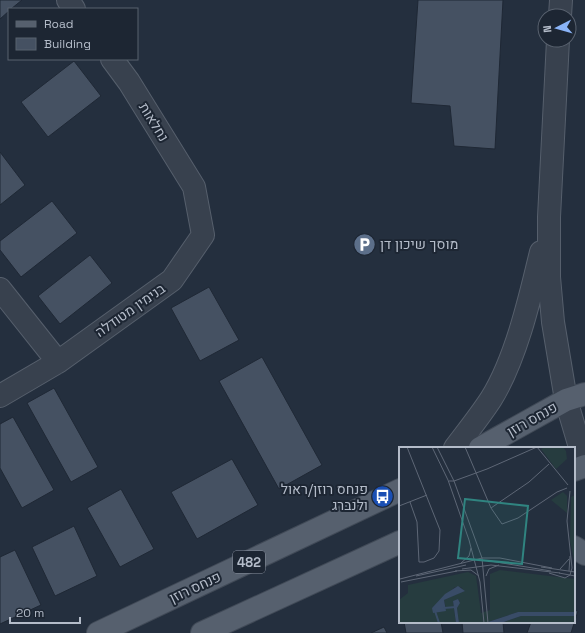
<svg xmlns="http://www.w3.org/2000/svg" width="585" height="633" font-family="'Space Grotesk',Heebo,sans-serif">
<rect width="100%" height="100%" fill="#242f3e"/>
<path fill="#455162" stroke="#1f2835" d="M0,0H22L11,9H9V11L0,19Z
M418,0H503L495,149L454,146L450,106L411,103Z
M74,61L101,96L48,137L21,102Z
M0,152L25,185L0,205Z
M52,201L77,233L21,277L0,250V241Z
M90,255L112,283L60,324L38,296Z
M209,287L239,340L200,361L171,308Z
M262,357L322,465L279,489L219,381Z
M54,388L98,467L71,482L27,403Z
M13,417L54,490L22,508L0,468V424Z
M232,459L258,505L197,539L171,492Z
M121,489L154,549L120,567L87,508Z
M74,526L97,576L55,596L32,547Z
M15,550L41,605L0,624V557Z
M574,610L578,611L571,633H527L531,622H574Z
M404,622H441L443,633H406Z
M462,622H503L504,633H463Z
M384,627L387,633H371Z"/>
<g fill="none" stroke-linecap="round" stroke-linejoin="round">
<defs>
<path id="minor" d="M68,0L74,9
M560,16L561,0
M558,40L549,217V277L553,322L566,400L585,464
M0,289L58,362
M0,396L58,362L172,280L203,235L194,187L129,82L112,59
M455,448C467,432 480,416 491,399C516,359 530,298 541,252"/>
<path id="major" d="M480,448L566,400L585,394
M574,470L585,466
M574,547L585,554
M98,633L400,490
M202,633L400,542"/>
</defs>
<use href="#minor" stroke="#565f6c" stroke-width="24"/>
<use href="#major" stroke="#414a57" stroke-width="24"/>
<use href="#minor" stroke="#38414e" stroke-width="22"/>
<use href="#major" stroke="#56606e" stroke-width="22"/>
</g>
<defs>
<symbol id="parking-disc" viewBox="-11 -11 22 22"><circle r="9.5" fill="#5c6f8a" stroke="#1d2633"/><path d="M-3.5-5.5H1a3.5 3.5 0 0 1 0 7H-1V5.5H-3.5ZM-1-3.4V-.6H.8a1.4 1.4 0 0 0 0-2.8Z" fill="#fff"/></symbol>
<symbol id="bus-disc" viewBox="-11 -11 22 22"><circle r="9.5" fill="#1a4fb4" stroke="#1d2633"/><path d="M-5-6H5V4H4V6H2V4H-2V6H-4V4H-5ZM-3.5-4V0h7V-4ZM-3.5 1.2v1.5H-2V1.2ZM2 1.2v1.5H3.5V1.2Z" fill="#fff"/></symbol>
</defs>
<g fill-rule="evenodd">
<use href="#parking-disc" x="352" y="232" width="25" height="25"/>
<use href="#bus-disc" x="370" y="484" width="25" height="25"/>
</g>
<g text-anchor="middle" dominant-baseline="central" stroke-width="4" stroke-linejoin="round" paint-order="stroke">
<rect fill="#1d2633" stroke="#878f9c" stroke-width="1" x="233" y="551" width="32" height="22" rx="3"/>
<g font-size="13" font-weight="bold" fill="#b4bcc9">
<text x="249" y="562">482</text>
</g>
<g font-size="14" fill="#b4bcc9" stroke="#1d2633">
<text transform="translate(154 122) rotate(58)">נחלאות</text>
<text transform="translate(130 310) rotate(-35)">בנימין מטודלה</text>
<text transform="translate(532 419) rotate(-29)">פנחס רוזן</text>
<text transform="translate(195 587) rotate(-25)">פנחס רוזן</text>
</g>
<g font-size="14" fill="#b4bcc9" stroke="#1d2633" text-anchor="start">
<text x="380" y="244">מוסך שיכון דן</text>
<text x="368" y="489" text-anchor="end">פנחס רוזן/ראול<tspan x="368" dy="16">ולנברג</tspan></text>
</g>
</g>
<g transform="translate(399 447)">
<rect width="176" height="176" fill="#242f3e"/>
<path d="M146,0H164L167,4L168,12L157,22L142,2ZM164,45L168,49V66L152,53ZM176,48V118L171,94L172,55V50ZM101,123L176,132V165H119L86,176H60L58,161L61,155L59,152L54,155L57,176H0V153L9,146V138L69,125L77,129L82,166L91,163V127ZM56,140H62L65,144L45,153L47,162L33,161ZM122,169H176V176H102Z" fill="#263c3f" fill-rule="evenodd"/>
<path d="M59,139L66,144L45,153L47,164L34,166L33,161L46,147ZM59,152L61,156L58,161L60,176H57L54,154ZM119,165H176V169H122L102,176H86Z" fill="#394c67"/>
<path fill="none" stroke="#394c67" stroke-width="2" d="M35,161L40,176M45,161L57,160"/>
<path fill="none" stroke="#5e6776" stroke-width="1" d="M8,0L41,83L40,104L35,111L25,115H20L18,75L11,55M33,0L49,33L70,93L81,135L85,176M38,0L55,34L83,111L89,176M66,0L92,61L103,77L119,71L158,45L168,41M138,0L169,38M50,34H55L88,22L138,0M171,44L168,74L173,121L171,128M0,59L28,48M92,61L130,35L150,17M91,114L152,124M62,116L70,109L72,101M142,120L176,125M63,122L92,118L161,126M161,122L170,112M56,124L72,123L80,129M170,124L171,109M150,126L166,131L171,128M160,126L176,129M17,129L67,118M87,129L90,122L100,118M1,132L83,111H101L153,121M2,135L58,124"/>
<path fill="#308480" fill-opacity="0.15" stroke="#308480" stroke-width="2" d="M66,52L129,59L123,117L59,111Z"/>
<rect width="176" height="176" fill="none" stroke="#b4bcc9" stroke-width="2"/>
</g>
<rect x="8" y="8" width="130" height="52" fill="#1d2633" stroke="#59626f"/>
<rect x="16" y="21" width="20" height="6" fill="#56606e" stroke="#59626f"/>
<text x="44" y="28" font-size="12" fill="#b4bcc9">Road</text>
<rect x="16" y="38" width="20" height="12" fill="#455162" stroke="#59626f"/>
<text x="44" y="48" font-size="12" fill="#b4bcc9">Building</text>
<g transform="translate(557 28) rotate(264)"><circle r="19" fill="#1d2633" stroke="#59626f"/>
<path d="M0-3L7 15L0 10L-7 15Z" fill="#8ab4f8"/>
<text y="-6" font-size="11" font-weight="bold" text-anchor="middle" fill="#b4bcc9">N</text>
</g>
<path d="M10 617v6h70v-6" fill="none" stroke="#b4bcc9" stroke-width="2"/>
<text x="16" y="617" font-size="12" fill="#b4bcc9" stroke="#1d2633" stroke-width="3" paint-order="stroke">20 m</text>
</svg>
